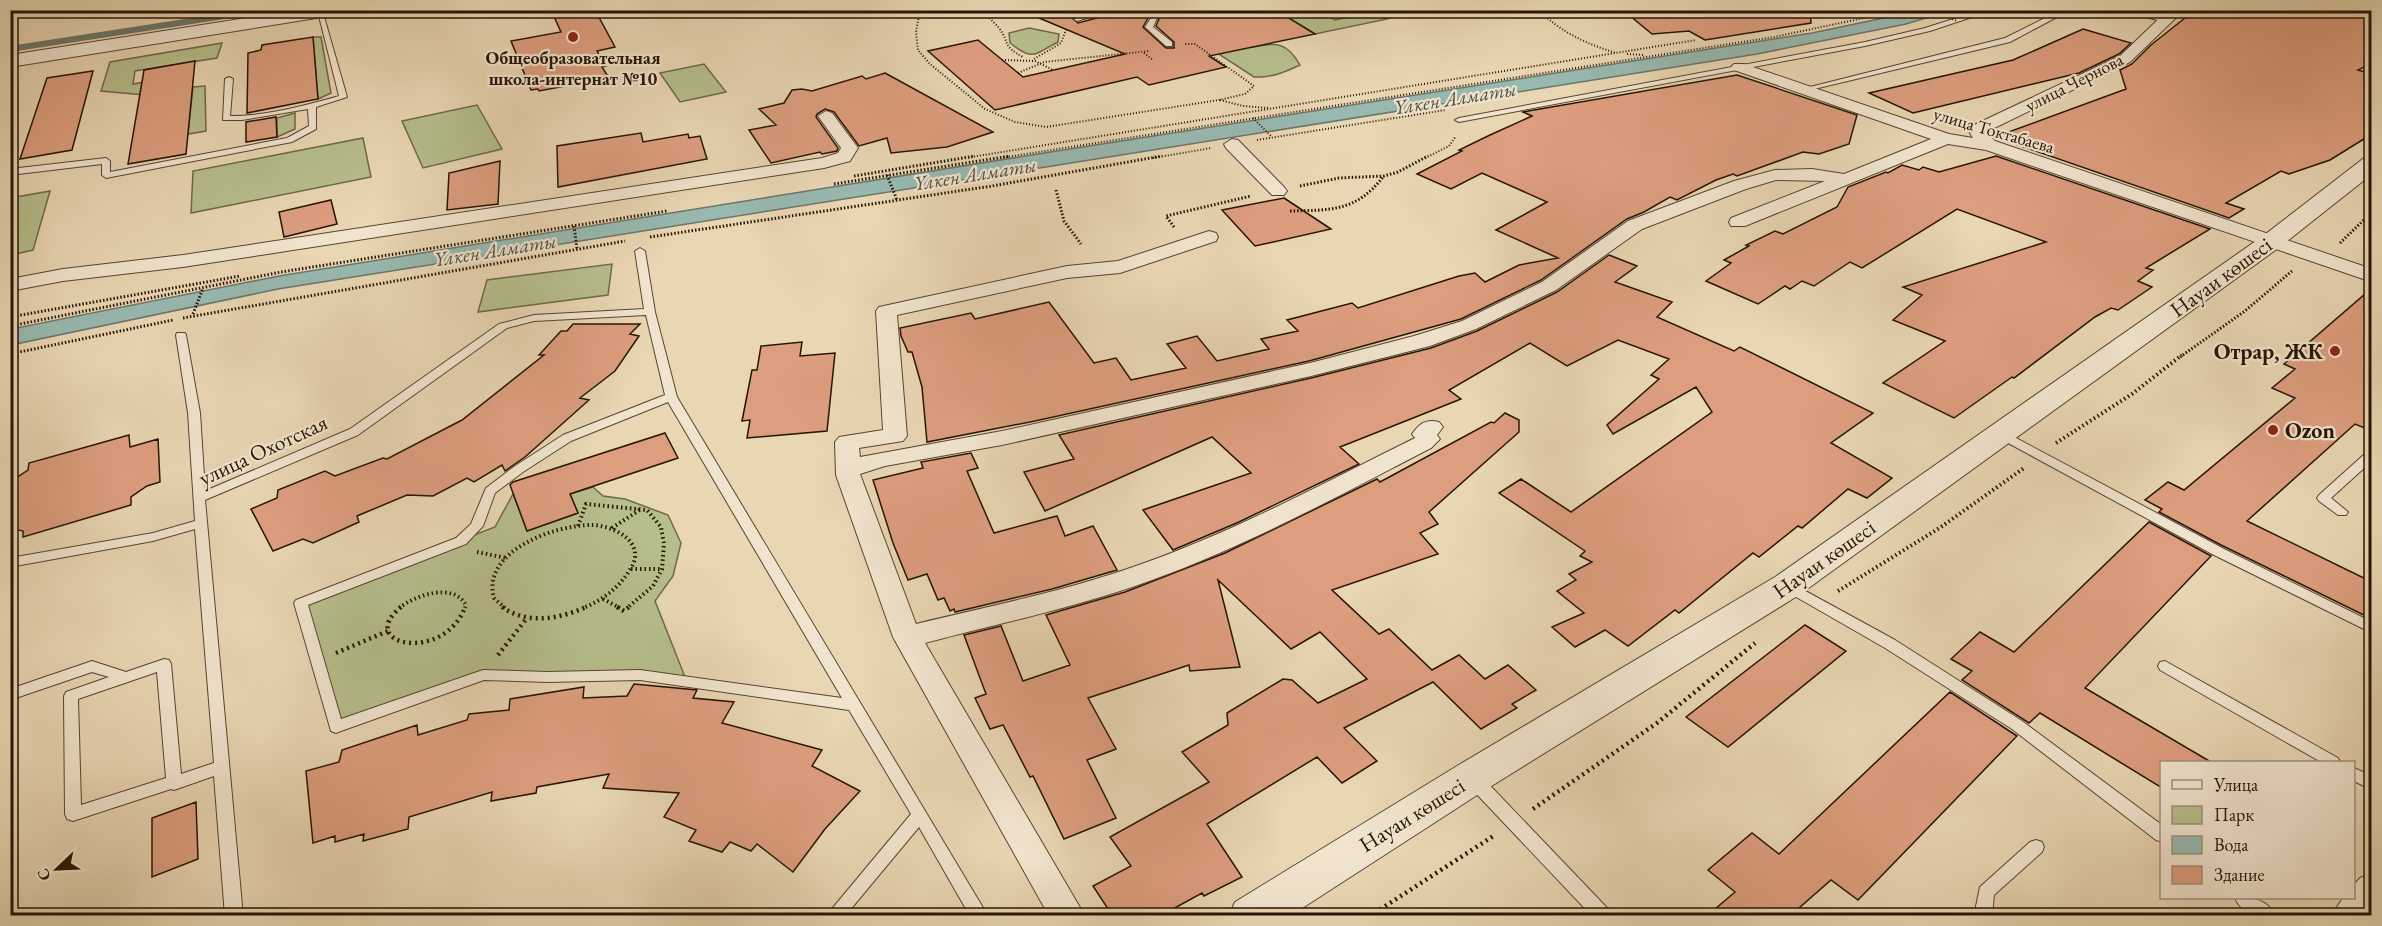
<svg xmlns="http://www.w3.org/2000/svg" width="2382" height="926" font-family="'EB Garamond',serif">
<rect width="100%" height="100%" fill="#e9d6b3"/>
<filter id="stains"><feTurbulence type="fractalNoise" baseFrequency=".00333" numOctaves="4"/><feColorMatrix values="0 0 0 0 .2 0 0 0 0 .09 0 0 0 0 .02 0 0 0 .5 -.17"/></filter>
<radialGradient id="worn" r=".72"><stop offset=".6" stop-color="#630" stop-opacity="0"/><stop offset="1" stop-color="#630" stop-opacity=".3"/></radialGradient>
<path fill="#b6be8c" stroke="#6e6948" stroke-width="1.5" d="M1305,11H1319L1335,20L1373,12L1387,19L1315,34L1304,27L1243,40L1253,47C1276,42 1287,42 1300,65C1285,72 1272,78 1254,77L1197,40L1198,36L1295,16L1292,13Z
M1029,28L1059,34L1058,42C1034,54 1034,62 1010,43L1009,33Z
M313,37H321L331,93L318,99Z
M222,43L217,58L135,71L133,84L162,79L145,95L101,91L110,62Z
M704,64L726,92L680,102L660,73Z
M205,86L206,131L188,134L193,87Z
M477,105L502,149L423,168L402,121Z
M295,113V129L277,137V118Z
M363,138L371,177L191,213L193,171Z
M50,191L33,250L11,255V198Z
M612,264L608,295L478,312L487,280Z
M593,487L603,496L625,499L668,515L681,543L673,576L655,601L687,682L640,675H483L336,727L301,603L495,527L513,494L527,531L578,513L570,494Z"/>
<path fill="#98b9b1" stroke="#6a776c" stroke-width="1.5" d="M1917,11H1949L1906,24L1757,54L278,289L11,345V329L279,276L1025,156L1812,33Z"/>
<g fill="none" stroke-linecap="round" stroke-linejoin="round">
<path stroke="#6a776c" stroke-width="6" d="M10,49L250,12"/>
</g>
<path fill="#dd9e7f" stroke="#261404" stroke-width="1.5" d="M551,10H595L615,47L597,51L606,66L602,67L609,78L539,91L538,89L531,90L511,41L561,32Z
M1020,10H1091L1072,18L1078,23L1127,10H1146L1148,18L1143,27L1166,48H1174V42L1156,26L1159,19L1157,10H1188L1195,15L1215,10H1276L1315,34L1209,56L1226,67L1149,85L1137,77L995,110L928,51L978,40L1023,77L1125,54Z
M1623,10H1810L1811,23L1705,40L1689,31L1652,34Z
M2195,10L2231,17L2232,10H2372V63L2358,70L2372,74V134L2330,160L2289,174L2281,171L2226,203L2244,209L2229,218L1995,137L2126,89L2120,70L2132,64L2151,45Z
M2083,29L2131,43L2119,54L2079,73L1913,113L1869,93L2013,60Z
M313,37L318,99L247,113L248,53L261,50L262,45Z
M195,61L186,154L128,164L144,70Z
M93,71L72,150L20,159L47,78Z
M885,73L993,132L947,147L891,153L887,138L859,146L834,112L825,109L817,114L816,117L838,148L837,151L822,154L820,152L771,163L749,130L776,125L759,109L784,103L792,90L802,89L812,91L862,76L866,79Z
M1737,75L1857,115L1849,144L1819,154L1803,152L1737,176L1733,174L1716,180L1677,200L1670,197L1644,212L1627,219L1541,280L1461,319L1309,361L1035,421L927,442L922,387L912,352H908L901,336L900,328L971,313L975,319L1049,302L1094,363L1116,358L1131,380L1186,368L1167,344L1197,336L1217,361L1269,349L1261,339L1298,331L1287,320L1352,303L1358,308L1459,276L1475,273L1485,282L1519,265L1558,258L1496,230L1547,202L1482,173L1451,189L1417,174L1462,151L1459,150L1490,135L1532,116L1523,112Z
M276,117L277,137L246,142V122Z
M641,133L643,142L688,134L689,138L700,136L707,159L558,187L557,146Z
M1996,156L2210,229L2146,268L2153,270L2138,281L2152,287L2118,310L2111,308L2095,317L2014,378L2012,377L1954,418L1883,383L1945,341L1893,320L1922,295L1903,287L2046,242L1957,209L1862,268L1850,262L1814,286L1802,281L1790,289L1785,286L1758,304L1706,281L1731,263L1724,260L1749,246L1746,245L1775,231L1783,234L1837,207L1848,187L1886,172L1888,173L1902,165L1919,170L1923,167L1939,172Z
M500,161L498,204L447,210L449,173Z
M1284,198L1331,229L1255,246L1222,210Z
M331,200L337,224L284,237L279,212Z
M1609,255L1637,266L1615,282L1672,302L1657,317L1734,351L1740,347L1873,413L1831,443L1892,478L1867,498L1848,489L1802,528L1798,526L1759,557L1753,553L1679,613L1675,610L1628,646L1605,630L1575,647L1552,627L1584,613L1557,591L1576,580L1569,574L1592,562L1580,556L1585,551L1499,493L1521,479L1571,512L1712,412L1696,387L1613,434L1607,425L1659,379L1651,375L1669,359L1618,340L1567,366L1530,343L1449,390L1461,399L1340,447L1359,464L1239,522L1173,550L1143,510L1251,473L1212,437L1045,511L1024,472L1074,459L1059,435L1311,378L1431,348L1477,331L1557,292Z
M2372,288V431L2355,424L2247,521L2372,582V619L2221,545L2159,512L2162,509L2145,500L2168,482L2184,490L2295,398L2272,388L2295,369L2284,364Z
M573,324H640L630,334L639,336L615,371L580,398L589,400L525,457L505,471L502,465L474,482L467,478L433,496L407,495L357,516L359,522L313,543L303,539L273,551L251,509L277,498L278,490L325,471L335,476L383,458L387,459L462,420L544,355H539L561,331H567Z
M802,342L800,356L835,353L827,431L747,438L750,420L742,421L752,370H757L761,346Z
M1505,413L1519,420V432L1429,512L1438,524L1420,533L1438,554L1332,590L1379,634L1389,629L1432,670L1459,655L1485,679L1508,665L1536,690L1512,704L1517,708L1481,729L1433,682L1344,728L1377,761L1342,783L1317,757L1207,824L1242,877L1204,896L1202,893L1162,915H1112L1093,886L1131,866L1110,837L1209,782L1182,752L1228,725L1227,713L1283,679L1292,680L1318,703L1367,679L1320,632L1291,649L1218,580L1240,667L1190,671L1189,665L1088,698L1116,749L1087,760L1116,818L1064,839L1033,776L1030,777L1003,725L990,729L975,698L986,694L964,635L1001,626L1023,681L1070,665L1046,615L1125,592L1225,553L1377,479L1380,482L1491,422L1494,423Z
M665,433L678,458L570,494L578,513L527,531L510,485L513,482Z
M129,435L130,447L158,439L160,482L147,486L131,497V505L23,537V531L10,528V482L28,470L29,463Z
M971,453L978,468L967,471L994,533L1057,516L1065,536L1093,526L1117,570L1052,589L955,612L954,609L950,611L944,598L938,600L927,574L908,580L893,543L873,480L923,468L921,462Z
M2149,522L2211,556L2085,688L2211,762H2162V788L2040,713L2029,723L1962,680L1972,671L1951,659L1980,632L2014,652Z
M1805,625L1846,651L1728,747L1686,717Z
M634,684L697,690L693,698L734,702L722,723L822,750L812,766L860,791L825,829L793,872L757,844L751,851L730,842L722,852L689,841L696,830L664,817L679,793L603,788L609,774L537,787L536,793L491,801L492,792L409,817L408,829L363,841L364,834L335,842V836L313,843L306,771L339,762L342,750L417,725L418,735L467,720L469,714L509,710L510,699L584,687L583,698L627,696Z
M1950,692L2017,736L1858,900L1831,880L1791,915H1708L1735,892L1708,870L1752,833L1779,854Z
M196,802L198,859L152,877V818Z"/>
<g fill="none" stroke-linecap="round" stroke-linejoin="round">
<defs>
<path id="service" d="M1103,10H1125L1093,16L1077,21L1074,19L1090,13Z
M1148,10H1155L1157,18L1153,27L1172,42V46H1166L1145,27L1151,18Z
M1982,10H1993L1930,31L1865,46L1459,122L1455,120L1459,118L1865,42L1925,28Z
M2061,10H2070L2010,42L1806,91L1802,89L2005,38Z
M2121,10H2134L2167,20L2164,22Z
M318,12L323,13L347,97L316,107V129L292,142L106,178L102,175V164L10,175V169L106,158L110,161V172L287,138L309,126L308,109L242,120H223L225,79L229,77L233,79L230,116C266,116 304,106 339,96Z
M10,27L17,32L10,40Z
M640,248L645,251L655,312L677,397L988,916H970L919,827L845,916H826L911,814L849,710L640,680L548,682L484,680L341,731L336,733L331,731L294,603L296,600L456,538L471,524L486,488L515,466L563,435L665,395L646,315L534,321L507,328L358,435L205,500L243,916H225L214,776L174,790L171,789L73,821L67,819L65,814L64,696L66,692L109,677L92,672L10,700V689L92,661L126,672L164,659L169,660L171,664L181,774L214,763L195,529L153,541L10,567V558L153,533L195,521L188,413L176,335L177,333H185L186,335L200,413L205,491L350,429L499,324L534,315L644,309L635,251ZM668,402L842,698L640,670L548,672L483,670L341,719L308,605L466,544L483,526L495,493L523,472L571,441ZM157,672L166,778L81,805L78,699Z
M2001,430L2224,549L2372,622V633L2214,555L1997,437L1995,434L1997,431Z
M2372,450V461L2331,498L2348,512L2346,515H2338L2319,501L2317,498L2319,495L2368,451Z
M1789,582L1895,640L2022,721L2162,825V842L2156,840L2012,729L1885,648L1784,590L1782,587L1784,584Z
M2165,661L2338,758L2340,762H2321L2160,670L2158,666L2160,662Z
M2354,768L2372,776V790L2354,781Z
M1474,774L1480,775L1610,911L1612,916H1592L1468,785L1466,780L1468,775Z
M2036,840L2042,842L2044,847L2042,852L1994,895L1992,916H1974L1980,887L2030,842Z
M2235,898C2250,896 2268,899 2275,916C2258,916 2243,916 2235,898Z"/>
<path id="minor" d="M2168,10H2184L2130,62L1986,132L1995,141L2372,269V282L1986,150L1948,144L1745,226H1731L1729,222L1731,218L1825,181L1776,180L1746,189L1642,229L1556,290L1476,329L1430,346L1311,376L1002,445L885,466L860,474L916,624C989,606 1062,592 1133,567C1230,534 1322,484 1415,438L1412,434C1420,423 1426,419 1439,422L1443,427L1437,435L1440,439L1431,448C1340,495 1249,545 1152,580C1078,607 1001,623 925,643L1085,916H1049L893,637L836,475L835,442L839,437L883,430L876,311L879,307L1067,266L1118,261L1209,231L1216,233L1218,237L1216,241L1120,273L1067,278L897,315L907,436L903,441L859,448L860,457L1002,431L1310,363L1414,336L1462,321L1542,282L1628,221L1657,210L1734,181L1775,170L1812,169L1844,174L1931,139L1734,70L1731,67L1734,64H1744L1949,134L1973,138L1970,133L1974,125L2120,56Z
M826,111L832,113L858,148L850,161L824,168L183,267L63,281L10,291V279L63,269L183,255L822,158L838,153L841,148L818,116Z
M1232,139L1238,140L1284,187L1287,191L1284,195H1272L1226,148L1224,144Z
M2372,873L2370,916H2331L2343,898H2354V885L2360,878Z"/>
<path id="tertiary" d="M297,10H344L335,15L10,67V55Z
M2372,156V174L2281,246L1799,595L1485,790L1290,916H1229L1235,902L1457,766L1775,577L2263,236L2364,158Z"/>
</defs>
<use href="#service" stroke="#574430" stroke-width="2"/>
<use href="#minor" stroke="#574430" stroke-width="2"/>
<use href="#tertiary" stroke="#574430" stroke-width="2"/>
<path stroke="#261404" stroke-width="2" stroke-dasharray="1 2" stroke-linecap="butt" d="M920,10L916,32L918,50L930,64L985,109L1015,122L1046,127L1219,100L1245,94L1254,86L1195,44H1185
M1539,10C1560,32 1587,44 1616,53
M985,14C989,18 995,23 999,28C1010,43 1002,46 1023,57
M355,18L399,10
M1144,53L1153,60
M1627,54L1643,55
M1034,59L1061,43L1066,30
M1002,60L1035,61L1053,70
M1018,73L1044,62L1149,51
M1220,100L1243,106L1269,108
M1253,118L1272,137
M1257,140L1445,110
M965,158L1696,40
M1000,158L1774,37L1902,10
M1153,158L1211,148
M1425,158L1449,146L1456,136"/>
<path stroke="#261404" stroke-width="3" stroke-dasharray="1.5 2" stroke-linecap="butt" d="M887,175L897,200
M854,176L975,156
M834,184L1010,156
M1300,186L1339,178L1384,176L1398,172L1428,156
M1056,190L1064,221L1081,244
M1290,211C1330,210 1356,212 1383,177
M574,226L577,249
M1174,227L1166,216L1251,196
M650,237L992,186L1162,156
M2340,243L2372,212
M193,314L203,288
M10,317L240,276
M183,318L625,241
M10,326L281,272L667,211
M10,354L173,320
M2180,357L2245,311L2292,271"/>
<path stroke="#261404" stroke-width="4" stroke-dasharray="1.5 3" stroke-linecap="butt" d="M2056,443L2132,394L2182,355
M578,526L586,504L647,510L661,527L664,544L662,569L653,586L627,608
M612,528L641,509
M477,552L506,558
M631,569H662
M1838,591L1941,527L2024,468
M603,599L620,608
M399,608C416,595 453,582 466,605L465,608
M505,608L494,598C481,551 555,525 591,525C613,525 647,542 631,568C620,587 603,600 583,608"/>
<path stroke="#261404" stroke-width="4.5" stroke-dasharray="2 4" stroke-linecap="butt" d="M401,607C354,645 444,664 465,607
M502,607C528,625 559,619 586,607
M617,607L624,611L629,607
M336,653L388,631
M498,655L527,618
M1533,809L1657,723L1755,643
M1370,916L1495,835"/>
<use href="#service" fill="#f1e4ce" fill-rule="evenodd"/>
<use href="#minor" fill="#f1e4ce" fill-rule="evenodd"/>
<use href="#tertiary" fill="#f1e4ce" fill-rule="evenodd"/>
<path stroke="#261404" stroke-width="2" stroke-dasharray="1 2" stroke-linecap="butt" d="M1930,10L1957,21"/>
</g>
<g fill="#8f2418" stroke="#f1e4ce" stroke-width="2">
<circle cx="573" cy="37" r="6"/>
<circle cx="2335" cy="351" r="6"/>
<circle cx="2273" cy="430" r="6"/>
</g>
<g text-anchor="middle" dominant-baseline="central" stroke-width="4.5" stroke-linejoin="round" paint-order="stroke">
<g font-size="18" font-weight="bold" fill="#261404" stroke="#f1e4ce">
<text x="573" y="57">Общеобразовательная<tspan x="573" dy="21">школа-интернат №10</tspan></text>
</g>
<g font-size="18" fill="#261404" stroke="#f1e4ce">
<text transform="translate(2074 82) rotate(-27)">улица Чернова</text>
<text transform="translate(1994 130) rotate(16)">улица Токтабаева</text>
</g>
<g font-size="20" font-style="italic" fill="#4e4e41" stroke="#f1e4ce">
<text transform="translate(1455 98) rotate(-9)">Үлкен Алматы</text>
<text transform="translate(975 174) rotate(-9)">Үлкен Алматы</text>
<text transform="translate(495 250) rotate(-9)">Үлкен Алматы</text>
</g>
<g font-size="22" fill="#261404" stroke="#f1e4ce">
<text transform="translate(2221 277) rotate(-36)">Науаи көшесі</text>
<text transform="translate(263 450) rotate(-25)">улица Охотская</text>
<text transform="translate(1824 559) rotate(-35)">Науаи көшесі</text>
<text transform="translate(1412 815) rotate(-32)">Науаи көшесі</text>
</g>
<g font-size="22" font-weight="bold" fill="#261404" stroke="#f1e4ce" text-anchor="end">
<text x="2323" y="351">Отрар, ЖК</text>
<text x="2285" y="430" text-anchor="start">Ozon</text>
</g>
</g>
<rect width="2382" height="926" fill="none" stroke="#e9d6b3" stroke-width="36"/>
<rect x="12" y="12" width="2358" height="902" fill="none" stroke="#261404" stroke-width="3"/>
<rect x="18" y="18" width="2346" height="890" fill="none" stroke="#261404" stroke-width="1.5"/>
<rect x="2160" y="761" width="195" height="138" fill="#f1e4ce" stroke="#a0917d" stroke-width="1.5"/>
<rect x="2172" y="780" width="30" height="9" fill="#f1e4ce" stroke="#a0917d" stroke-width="1.5"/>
<text x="2214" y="791" font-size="18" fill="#261404">Улица</text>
<rect x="2172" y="806" width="30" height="18" fill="#b6be8c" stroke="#a0917d" stroke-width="1.5"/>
<text x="2214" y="821" font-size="18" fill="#261404">Парк</text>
<rect x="2172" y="836" width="30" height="18" fill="#98b9b1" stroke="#a0917d" stroke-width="1.5"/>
<text x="2214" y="851" font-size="18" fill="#261404">Вода</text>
<rect x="2172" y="866" width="30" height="18" fill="#dd9e7f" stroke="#a0917d" stroke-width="1.5"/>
<text x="2214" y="881" font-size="18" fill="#261404">Здание</text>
<g transform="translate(57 869) rotate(247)" stroke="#f1e4ce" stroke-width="4.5" paint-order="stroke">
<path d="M0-4.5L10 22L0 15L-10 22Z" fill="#261404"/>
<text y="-9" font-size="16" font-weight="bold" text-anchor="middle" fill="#261404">С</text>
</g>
<rect width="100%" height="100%" filter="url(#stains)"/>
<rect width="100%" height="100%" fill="url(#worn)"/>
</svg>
